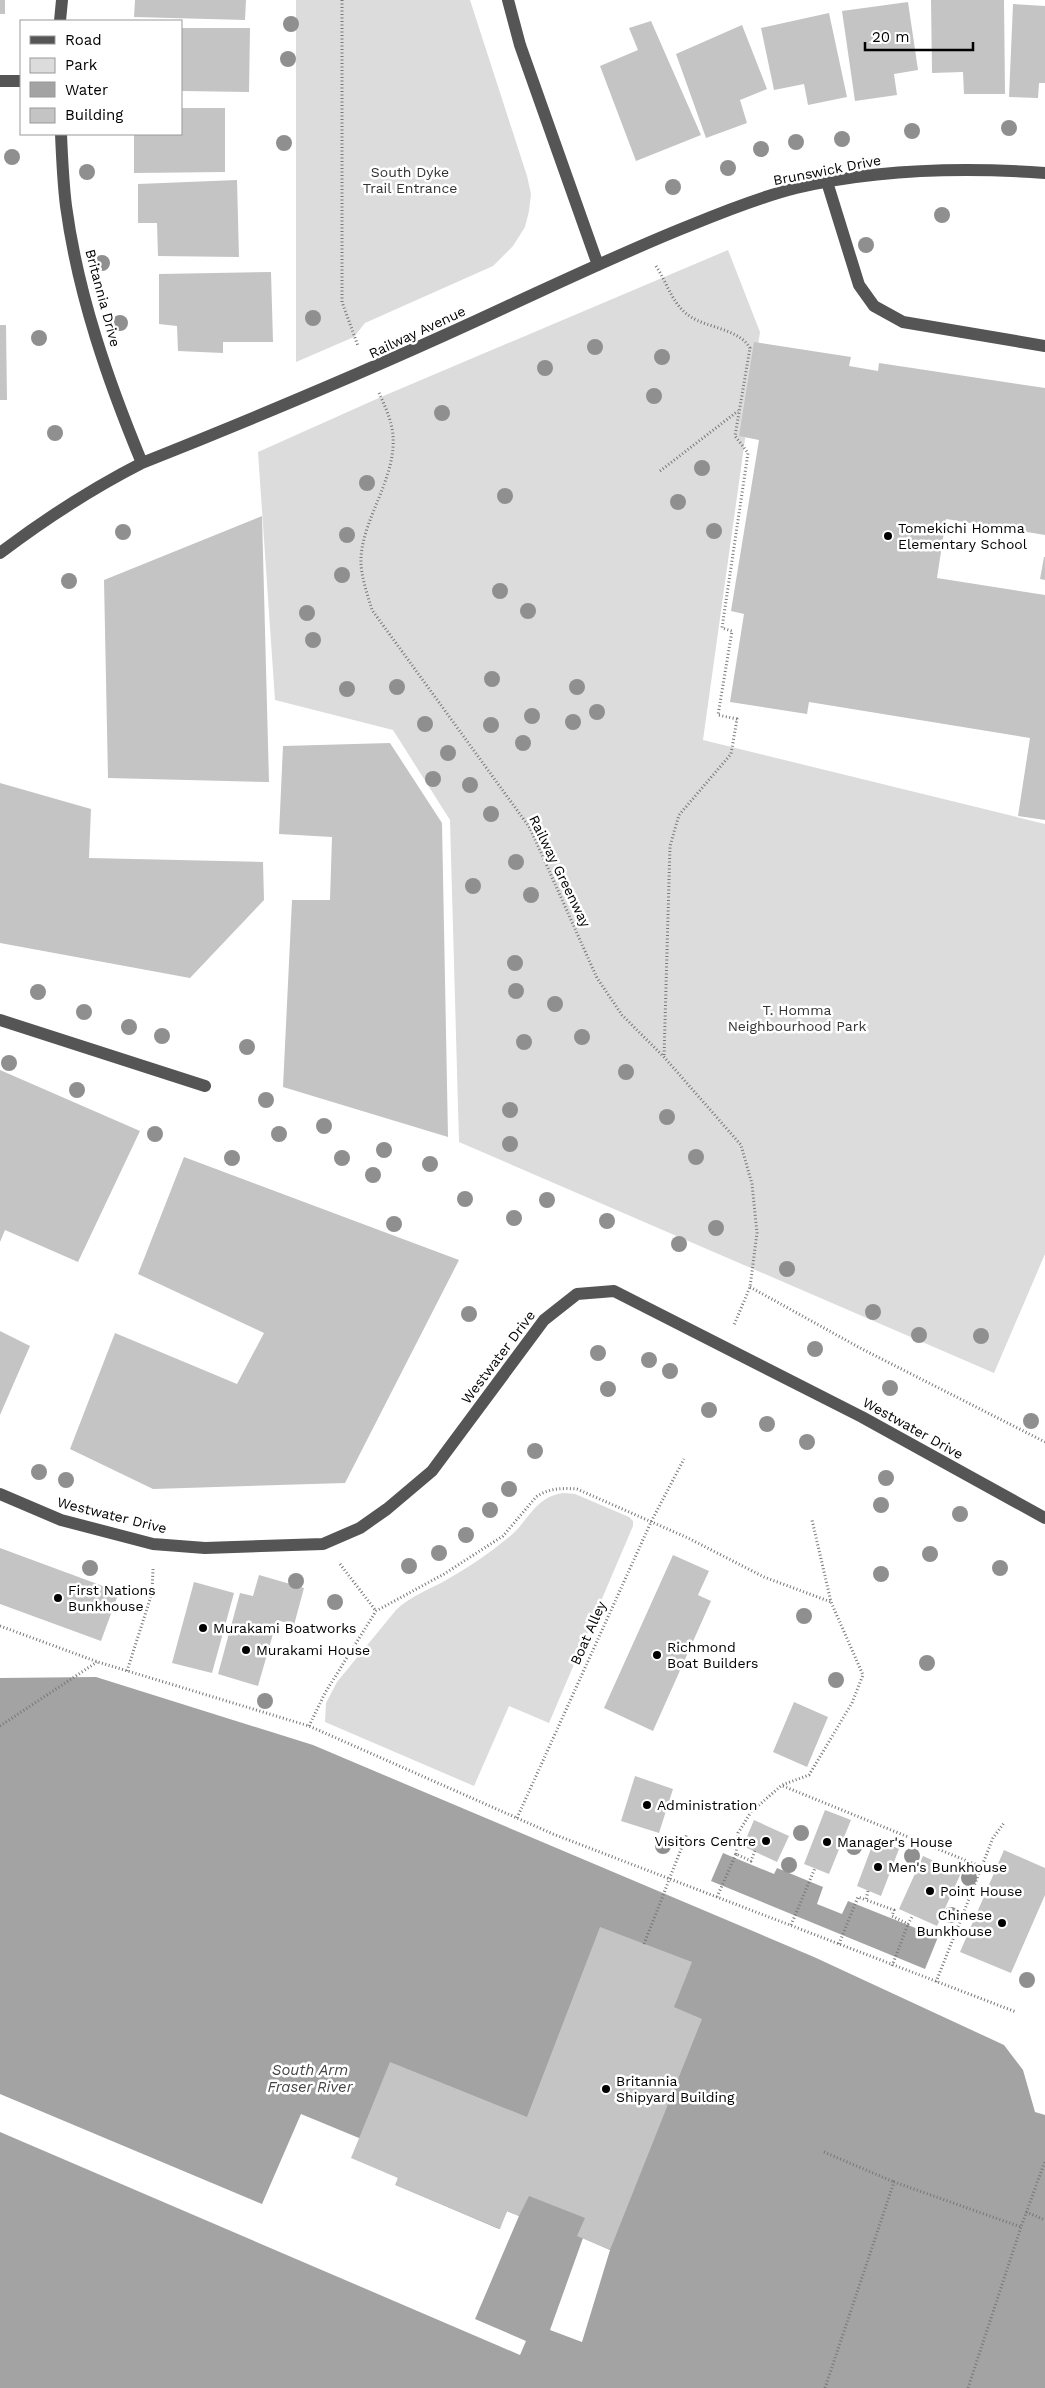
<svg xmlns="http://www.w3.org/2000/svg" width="1045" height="2388" font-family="'Work Sans',sans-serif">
<rect width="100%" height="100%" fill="#fff"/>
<path fill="#dcdcdc" d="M296,0H470L527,176L531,194L529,211L525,227L513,246L493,266L365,323L354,337L296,362Z
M728,250L760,332L703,740L1045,824V1254L994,1373L459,1142L450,820L393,730L275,700L258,452L381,397Z
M564,1493L575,1494L629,1517L633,1521V1526L549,1723L509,1706L474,1786L325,1722L326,1703L337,1682L396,1610C410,1596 431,1589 448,1579C469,1567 491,1552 509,1537C529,1521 535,1496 564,1493Z"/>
<path fill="#a3a3a3" d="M96,1677L313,1745L814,1957L1004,2045L1023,2070L1035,2112L1045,2115V2388H0V1678Z
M723,1853L774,1874L777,1868L823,1887L817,1904L842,1914L848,1901L938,1937L925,1969L711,1881Z"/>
<path fill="#fff" d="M0,2094L262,2204L301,2114L359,2138L398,2178L396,2185L499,2229L507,2211L519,2216L475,2319L526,2341L520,2355L0,2132Z
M583,2238L610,2250L582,2342L550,2330Z"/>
<path fill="#c4c4c4" d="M0,0H5V14H0Z
M135,0H246L245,20L134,17Z
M931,0H1004L1005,94H964L963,72L932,73Z
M908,2L918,70L894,74L897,95L855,101L842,11Z
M1013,4L1045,6V83H1039L1038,98L1009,97Z
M829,13L847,97L808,105L804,84L774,90L761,28Z
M651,21L701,135L636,161L600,66L638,50L629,28Z
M742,25L767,89L740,100L747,123L706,138L676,54Z
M181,28H250L249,92L181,91Z
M181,108H225V172L134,173V134H181Z
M237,180L239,257L158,256L157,223H138V184Z
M271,272L273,342H223V353L178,351L177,326L159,324V274Z
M0,325H6L7,400H0Z
M754,342L851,357L849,366L878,371L879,363L1045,388V535L946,519L937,578L1045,595V820L1018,816L1030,738L809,702L807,714L730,702L744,614L731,611L759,440L739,436Z
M262,516L269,782L108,778L104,580Z
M1044,557H1045V580L1040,579Z
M390,743L442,823L448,1137L283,1087L292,900H330L332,837L279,834L283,746Z
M0,783L91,809L89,858L263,862L264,900L190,978L0,943Z
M0,1070L140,1131L78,1262L5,1230L0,1242Z
M184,1157L459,1260L345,1483L153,1489L70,1449L115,1333L237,1384L264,1333L138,1274Z
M0,1331L30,1346L0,1415Z
M0,1548L119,1592L101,1641L0,1604Z
M673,1555L709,1571L698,1595L711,1601L653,1731L604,1708Z
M259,1575L304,1588L294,1625L277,1620L258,1686L218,1674L240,1593L253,1596Z
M194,1582L234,1593L212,1673L172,1663Z
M794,1702L828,1717L807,1767L773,1752Z
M635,1776L673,1789L659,1833L621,1821Z
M825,1810L851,1820L829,1874L804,1864Z
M754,1820L789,1836L777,1862L743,1846Z
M875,1838L899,1849L881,1896L857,1886Z
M1004,1850L1045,1868V1895L1011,1973L960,1952Z
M923,1856L961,1873L937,1926L899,1909Z
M600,1927L692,1962L674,2007L702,2019L610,2250L577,2236L585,2218L529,2196L519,2216L507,2211L500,2229L395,2185L398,2178L351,2158L390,2062L527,2117Z"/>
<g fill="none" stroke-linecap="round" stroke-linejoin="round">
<path stroke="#777" stroke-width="3" stroke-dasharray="1 2.5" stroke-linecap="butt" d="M342,0V302L358,346
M656,266C668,284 672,305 691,317C708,328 739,329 750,348L735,436L748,453L722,628L732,631L718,715L737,719L731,754L679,815L670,846L664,1057
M379,393C385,406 392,421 393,436C396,478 364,516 361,557C360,574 367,593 372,610L530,828L597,978L622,1015L664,1057L741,1145L752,1184L757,1233L750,1287L734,1325
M660,471L738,411
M750,1287L862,1349L1045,1442
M340,1564L376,1611
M0,1626L98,1662L309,1726L553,1834L1016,2012
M127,1671L152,1593L153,1569
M0,1726L97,1662
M309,1726L325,1693L376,1611L444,1574L503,1536L536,1497C548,1488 563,1488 577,1489L688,1538L764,1577L831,1602
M783,1786L982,1867
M517,1818L651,1522L684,1459
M736,1854L738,1833L751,1812L782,1785L809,1775L852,1703L863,1675L831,1602L812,1520
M868,1891L866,1900L894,1910L892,1916L908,1924L913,1915
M717,1897L736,1854L751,1861L755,1851
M791,1925L815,1868
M644,1944L687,1834
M839,1944L858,1897L866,1900
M892,1966L908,1924
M936,1982L993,1838L1004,1823
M824,2152L894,2182
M1026,2212L1045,2220
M825,2388L894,2182L1021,2227L1045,2161
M968,2388L1021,2227"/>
<path stroke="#555" stroke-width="12" d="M508,0L520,45L598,265
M60,21L62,0
M0,81H21
M61,134C62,158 63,182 66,206C78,295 108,381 142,463
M827,182L859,285L874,306L903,322L1045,346
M0,553C45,519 91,489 142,463C265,414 386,363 506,307C567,279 628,250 691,225C725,211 760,197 796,188C877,169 962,167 1045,173
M0,1020L205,1086
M0,1494L61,1520L153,1544L205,1548L323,1544L360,1528L387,1509L432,1471L544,1320L577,1294L614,1291L862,1417L1045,1518"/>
</g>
<g fill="#8f8f8f">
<circle cx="291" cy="24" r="8"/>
<circle cx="288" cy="59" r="8"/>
<circle cx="1009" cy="128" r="8"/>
<circle cx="912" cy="131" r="8"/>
<circle cx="842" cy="139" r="8"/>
<circle cx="796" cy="142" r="8"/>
<circle cx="284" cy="143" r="8"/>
<circle cx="761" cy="149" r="8"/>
<circle cx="12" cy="157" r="8"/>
<circle cx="728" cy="168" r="8"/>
<circle cx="87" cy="172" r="8"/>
<circle cx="673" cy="187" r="8"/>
<circle cx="942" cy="215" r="8"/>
<circle cx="866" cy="245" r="8"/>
<circle cx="102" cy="263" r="8"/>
<circle cx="313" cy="318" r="8"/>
<circle cx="120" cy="323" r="8"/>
<circle cx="39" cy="338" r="8"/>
<circle cx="595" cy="347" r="8"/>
<circle cx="662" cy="357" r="8"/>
<circle cx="545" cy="368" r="8"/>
<circle cx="654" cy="396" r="8"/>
<circle cx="442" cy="413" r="8"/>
<circle cx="55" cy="433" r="8"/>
<circle cx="702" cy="468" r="8"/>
<circle cx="367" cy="483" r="8"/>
<circle cx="505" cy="496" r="8"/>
<circle cx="678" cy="502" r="8"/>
<circle cx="714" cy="531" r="8"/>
<circle cx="123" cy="532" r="8"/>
<circle cx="347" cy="535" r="8"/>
<circle cx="342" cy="575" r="8"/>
<circle cx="69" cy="581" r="8"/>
<circle cx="500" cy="591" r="8"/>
<circle cx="528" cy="611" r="8"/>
<circle cx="307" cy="613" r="8"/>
<circle cx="313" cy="640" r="8"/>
<circle cx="492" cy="679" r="8"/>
<circle cx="397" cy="687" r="8"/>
<circle cx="577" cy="687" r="8"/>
<circle cx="347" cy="689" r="8"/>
<circle cx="597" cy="712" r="8"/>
<circle cx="532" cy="716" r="8"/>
<circle cx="573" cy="722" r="8"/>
<circle cx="425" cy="724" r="8"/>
<circle cx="491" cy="725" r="8"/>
<circle cx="523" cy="743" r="8"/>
<circle cx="448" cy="753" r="8"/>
<circle cx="433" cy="779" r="8"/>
<circle cx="470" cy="785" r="8"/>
<circle cx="491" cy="814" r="8"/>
<circle cx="516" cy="862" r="8"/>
<circle cx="473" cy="886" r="8"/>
<circle cx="531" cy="895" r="8"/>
<circle cx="515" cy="963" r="8"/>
<circle cx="516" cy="991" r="8"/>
<circle cx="38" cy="992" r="8"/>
<circle cx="555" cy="1004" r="8"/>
<circle cx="84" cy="1012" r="8"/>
<circle cx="129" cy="1027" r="8"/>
<circle cx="162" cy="1036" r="8"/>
<circle cx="582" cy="1037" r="8"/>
<circle cx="524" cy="1042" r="8"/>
<circle cx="247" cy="1047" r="8"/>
<circle cx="9" cy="1063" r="8"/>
<circle cx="626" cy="1072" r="8"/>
<circle cx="77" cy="1090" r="8"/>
<circle cx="266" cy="1100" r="8"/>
<circle cx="510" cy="1110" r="8"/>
<circle cx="667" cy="1117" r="8"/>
<circle cx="324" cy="1126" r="8"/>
<circle cx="155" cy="1134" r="8"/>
<circle cx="279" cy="1134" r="8"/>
<circle cx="510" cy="1144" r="8"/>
<circle cx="384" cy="1150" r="8"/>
<circle cx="696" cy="1157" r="8"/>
<circle cx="232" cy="1158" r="8"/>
<circle cx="342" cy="1158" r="8"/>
<circle cx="430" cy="1164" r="8"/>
<circle cx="373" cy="1175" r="8"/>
<circle cx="465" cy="1199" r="8"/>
<circle cx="547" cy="1200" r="8"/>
<circle cx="514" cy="1218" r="8"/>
<circle cx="607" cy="1221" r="8"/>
<circle cx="394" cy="1224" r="8"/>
<circle cx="716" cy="1228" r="8"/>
<circle cx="679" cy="1244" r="8"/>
<circle cx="787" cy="1269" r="8"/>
<circle cx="873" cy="1312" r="8"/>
<circle cx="469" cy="1314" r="8"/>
<circle cx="919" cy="1335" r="8"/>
<circle cx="981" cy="1336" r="8"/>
<circle cx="815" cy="1349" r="8"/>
<circle cx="598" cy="1353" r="8"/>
<circle cx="649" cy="1360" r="8"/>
<circle cx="670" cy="1371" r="8"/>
<circle cx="890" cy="1388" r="8"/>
<circle cx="608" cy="1389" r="8"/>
<circle cx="709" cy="1410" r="8"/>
<circle cx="1031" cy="1421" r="8"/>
<circle cx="767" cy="1424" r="8"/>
<circle cx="807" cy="1442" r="8"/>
<circle cx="535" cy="1451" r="8"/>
<circle cx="39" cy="1472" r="8"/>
<circle cx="886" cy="1478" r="8"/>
<circle cx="66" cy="1480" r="8"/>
<circle cx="509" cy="1489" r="8"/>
<circle cx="881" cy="1505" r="8"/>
<circle cx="490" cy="1510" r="8"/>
<circle cx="960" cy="1514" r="8"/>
<circle cx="466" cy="1535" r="8"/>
<circle cx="439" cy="1553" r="8"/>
<circle cx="930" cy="1554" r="8"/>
<circle cx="409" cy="1566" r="8"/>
<circle cx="90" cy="1568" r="8"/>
<circle cx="1000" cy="1568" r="8"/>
<circle cx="881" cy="1574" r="8"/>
<circle cx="296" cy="1581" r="8"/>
<circle cx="335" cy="1602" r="8"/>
<circle cx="804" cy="1616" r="8"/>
<circle cx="927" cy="1663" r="8"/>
<circle cx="836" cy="1680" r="8"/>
<circle cx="265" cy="1701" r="8"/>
<circle cx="801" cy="1833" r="8"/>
<circle cx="663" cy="1846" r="8"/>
<circle cx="854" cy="1847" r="8"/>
<circle cx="912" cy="1856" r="8"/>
<circle cx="789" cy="1865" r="8"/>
<circle cx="969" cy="1878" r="8"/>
<circle cx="951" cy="1915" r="8"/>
<circle cx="1027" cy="1980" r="8"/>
</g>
<g fill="#000" stroke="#fff" stroke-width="2">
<circle cx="888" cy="536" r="5"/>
<circle cx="58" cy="1598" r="5"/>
<circle cx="203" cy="1628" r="5"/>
<circle cx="246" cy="1650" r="5"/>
<circle cx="657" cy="1655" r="5"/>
<circle cx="647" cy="1805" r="5"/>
<circle cx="766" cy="1841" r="5"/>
<circle cx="827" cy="1842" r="5"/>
<circle cx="878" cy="1867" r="5"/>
<circle cx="930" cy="1891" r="5"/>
<circle cx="1002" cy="1923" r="5"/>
<circle cx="606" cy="2089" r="5"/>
</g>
<g text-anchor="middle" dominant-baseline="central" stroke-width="5" stroke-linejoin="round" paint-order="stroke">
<g font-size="14" fill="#000" stroke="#fff">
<text transform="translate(827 170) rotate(-11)">Brunswick Drive</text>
<text transform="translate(103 298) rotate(75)">Britannia Drive</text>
<text transform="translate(417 332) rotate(-25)">Railway Avenue</text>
<text transform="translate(560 871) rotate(64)">Railway Greenway</text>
<text transform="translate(498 1357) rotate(-53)">Westwater Drive</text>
<text transform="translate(913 1428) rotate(29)">Westwater Drive</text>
<text transform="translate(112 1515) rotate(14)">Westwater Drive</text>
<text transform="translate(588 1633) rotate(-66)">Boat Alley</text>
</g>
<g font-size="14" fill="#333" stroke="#fff">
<text x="410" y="172">South Dyke<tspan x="410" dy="16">Trail Entrance</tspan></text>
<text x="797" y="1010">T. Homma<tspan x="797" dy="16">Neighbourhood Park</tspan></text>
</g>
<g font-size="14" fill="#000" stroke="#fff" text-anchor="start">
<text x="898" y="528">Tomekichi Homma<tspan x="898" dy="16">Elementary School</tspan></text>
<text x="68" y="1590">First Nations<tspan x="68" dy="16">Bunkhouse</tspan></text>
<text x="213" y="1628">Murakami Boatworks</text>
<text x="667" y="1647">Richmond<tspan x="667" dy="16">Boat Builders</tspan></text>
<text x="256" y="1650">Murakami House</text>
<text x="657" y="1805">Administration</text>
<text x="756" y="1841" text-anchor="end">Visitors Centre</text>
<text x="837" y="1842">Manager's House</text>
<text x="888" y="1867">Men's Bunkhouse</text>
<text x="940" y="1891">Point House</text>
<text x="992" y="1915" text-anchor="end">Chinese<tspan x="992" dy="16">Bunkhouse</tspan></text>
<text x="616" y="2081">Britannia<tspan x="616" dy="16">Shipyard Building</tspan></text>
</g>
<g font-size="15" font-style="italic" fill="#444" stroke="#fff">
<text x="310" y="2070">South Arm<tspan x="310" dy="17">Fraser River</tspan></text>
</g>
</g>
<rect x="20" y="20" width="162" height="115" fill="#ffffff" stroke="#999999"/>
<rect x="30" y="36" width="25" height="8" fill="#555555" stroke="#999999"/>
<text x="65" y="45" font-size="15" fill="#000000">Road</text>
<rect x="30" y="58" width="25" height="15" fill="#dcdcdc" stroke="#999999"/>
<text x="65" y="70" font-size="15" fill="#000000">Park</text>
<rect x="30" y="82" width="25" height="15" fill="#a3a3a3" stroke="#999999"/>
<text x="65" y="95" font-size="15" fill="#000000">Water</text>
<rect x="30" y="108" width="25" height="15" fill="#c4c4c4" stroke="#999999"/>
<text x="65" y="120" font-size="15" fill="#000000">Building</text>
<path d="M865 42v8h108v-8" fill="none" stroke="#000000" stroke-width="2.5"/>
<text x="872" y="42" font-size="15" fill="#000000" stroke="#ffffff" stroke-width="4" paint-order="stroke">20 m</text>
</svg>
